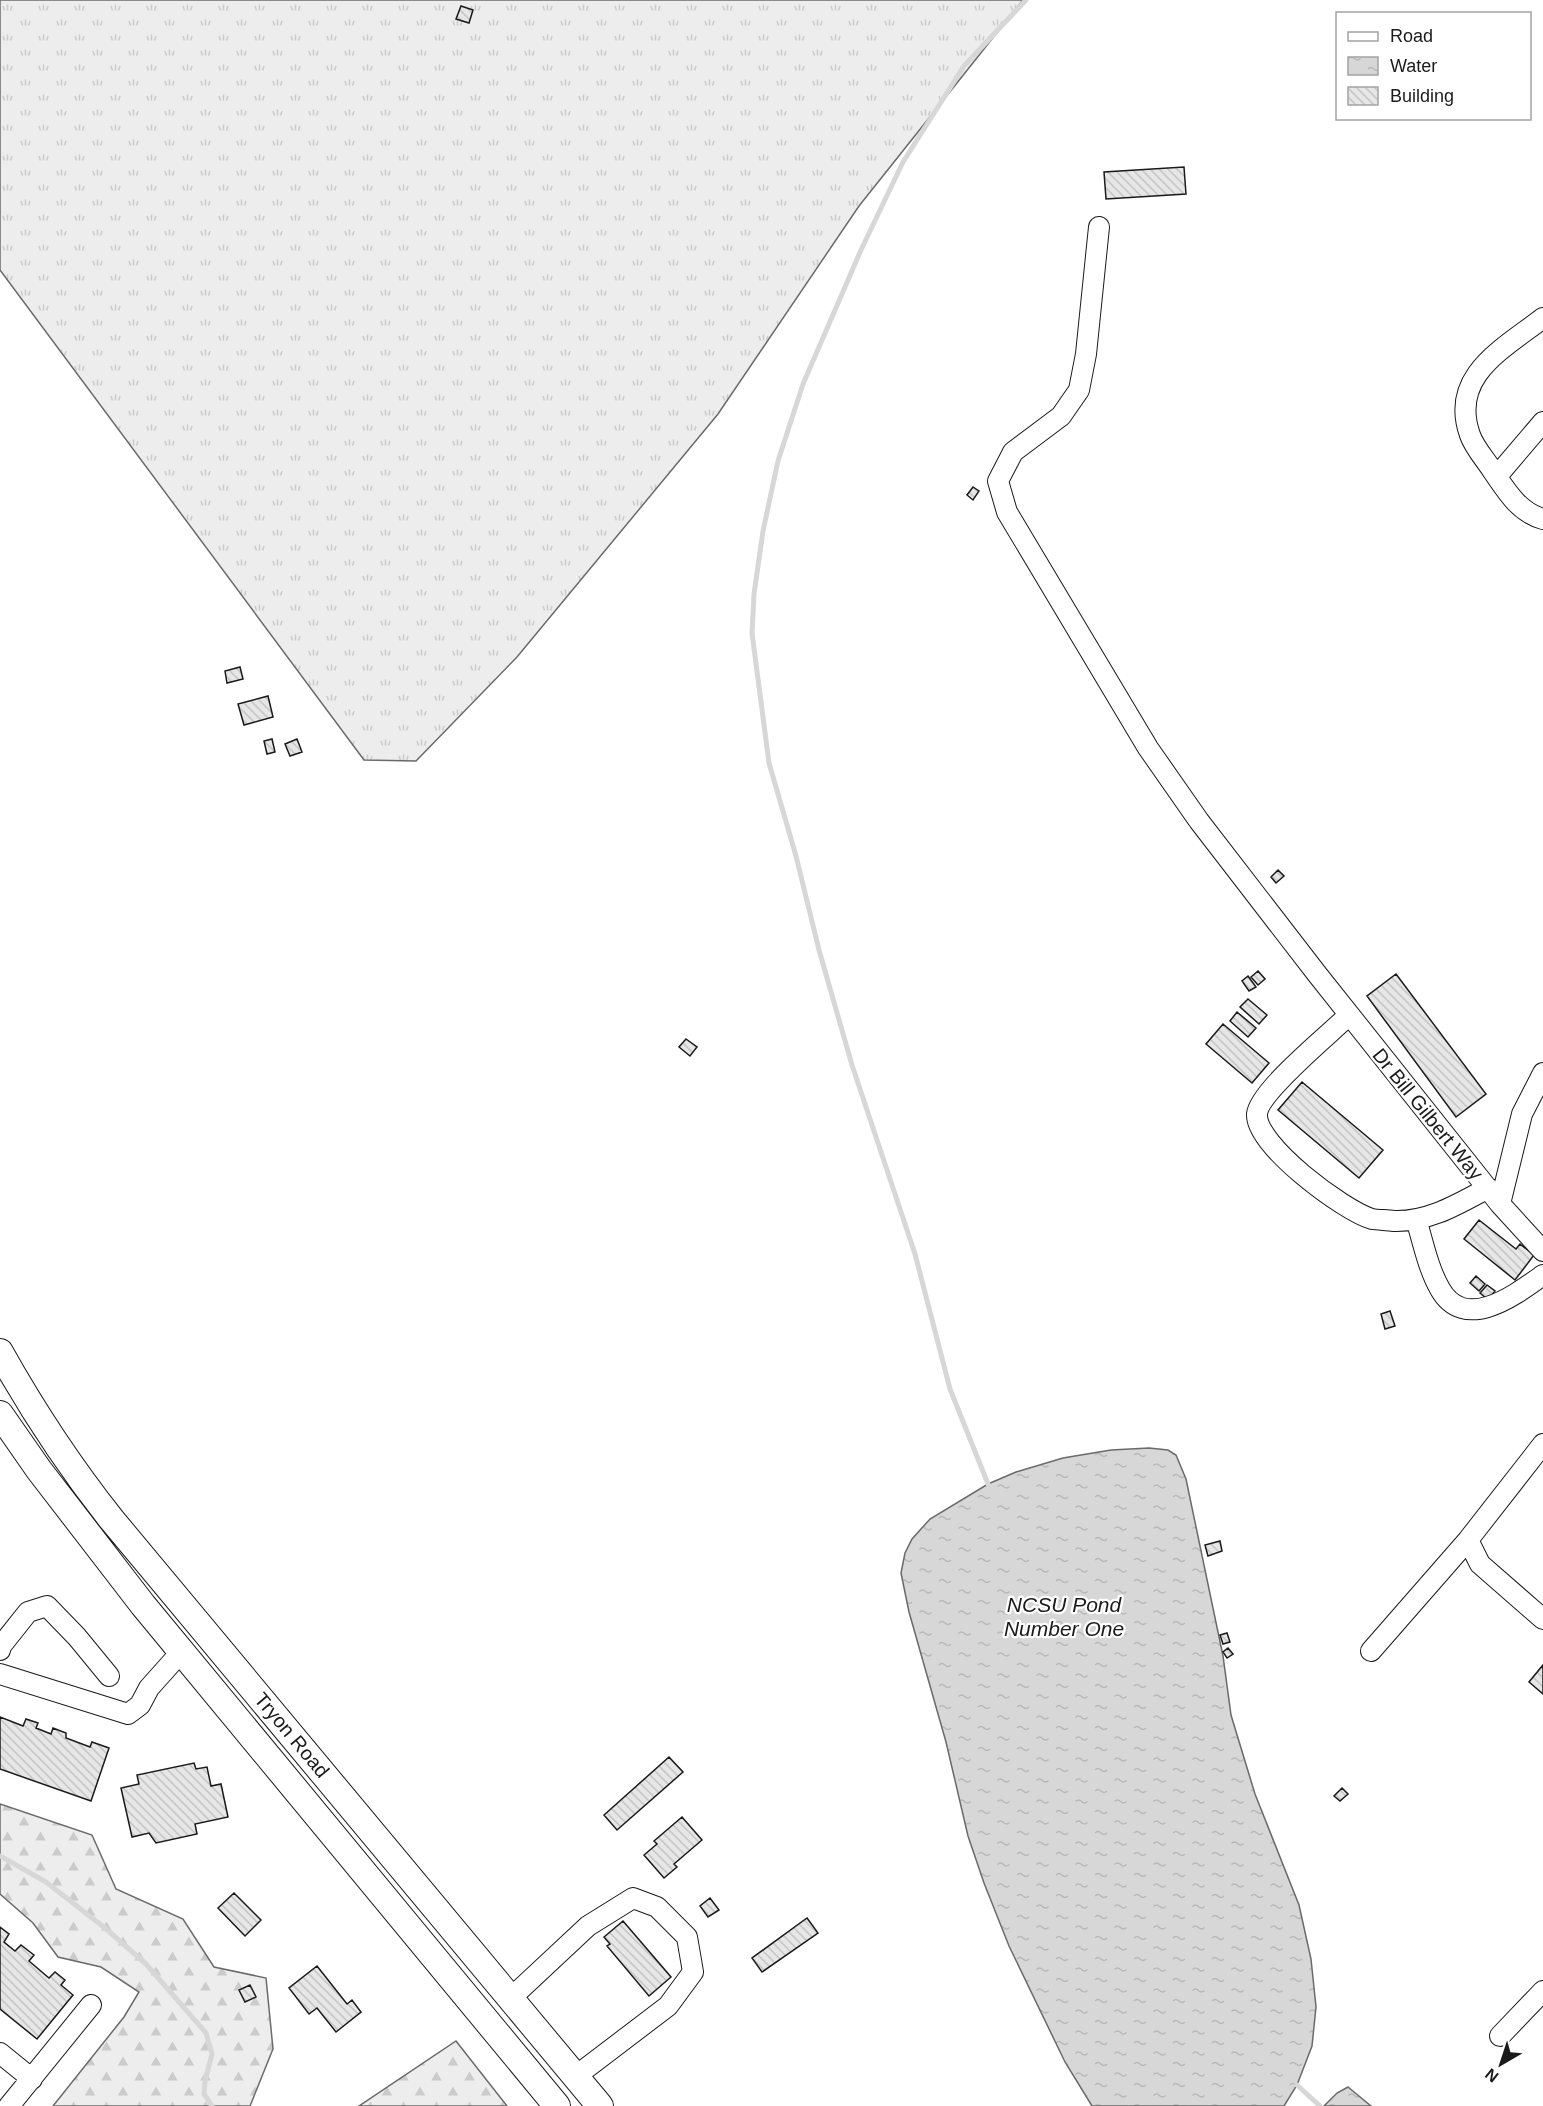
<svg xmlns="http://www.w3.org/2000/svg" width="1543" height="2106" font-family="Helvetica,sans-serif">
<defs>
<pattern id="grass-tufts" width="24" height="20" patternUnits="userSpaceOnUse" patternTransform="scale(1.5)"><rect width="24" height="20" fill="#ededed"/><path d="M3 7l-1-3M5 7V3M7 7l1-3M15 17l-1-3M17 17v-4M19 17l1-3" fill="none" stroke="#cbcbcb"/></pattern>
<pattern id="forest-firs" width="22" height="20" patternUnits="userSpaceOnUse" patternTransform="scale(1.5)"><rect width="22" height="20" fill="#ededed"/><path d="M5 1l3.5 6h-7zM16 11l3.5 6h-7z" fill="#cbcbcb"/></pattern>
<pattern id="water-ripples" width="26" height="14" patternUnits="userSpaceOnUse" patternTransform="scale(1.5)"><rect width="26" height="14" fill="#d7d7d7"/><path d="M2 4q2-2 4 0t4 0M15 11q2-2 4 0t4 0" fill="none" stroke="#b8b8b8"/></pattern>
<pattern id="building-back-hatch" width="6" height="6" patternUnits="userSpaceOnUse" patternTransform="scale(1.5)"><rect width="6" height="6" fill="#e6e6e6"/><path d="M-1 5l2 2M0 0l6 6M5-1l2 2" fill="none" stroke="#c5c5c5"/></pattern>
</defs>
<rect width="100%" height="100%" fill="#fff"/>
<path fill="url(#grass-tufts)" stroke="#6a6a6a" stroke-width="1.5" d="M0,0H1023L859,206L718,414L517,657L416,761L364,760L0,270Z"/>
<path fill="url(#forest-firs)" stroke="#6a6a6a" stroke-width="1.5" d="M0,1804L92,1835L116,1889L183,1919L214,1967L266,1978L273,2049L250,2106H53L124,2017L139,1992L101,1967L58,1957L33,1923L0,1894Z
M456,2041L507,2106H359Z"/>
<path fill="url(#water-ripples)" stroke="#6a6a6a" stroke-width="1.5" d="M1149,1448L1168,1450L1176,1455L1186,1479L1223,1656L1231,1715L1255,1794L1299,1905L1311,1959L1316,2007L1312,2046L1297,2085L1284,2106H1092L1065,2062L1009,1946L984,1883L968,1836L946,1742L909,1612L901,1573L905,1553L912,1539L930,1519L988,1484L1016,1472L1063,1458L1111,1450Z
M1348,2087L1371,2106H1324L1337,2093Z"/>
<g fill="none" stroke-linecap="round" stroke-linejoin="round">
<path stroke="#d7d7d7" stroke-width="5" d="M988,1484L950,1389L915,1254L852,1065L819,950L796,856L769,763L752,633L754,594L763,531L778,461L803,384L861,250L903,162L964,66L1026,0
M0,1856L46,1882L105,1928L146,1964L206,2033L212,2054L205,2081L204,2094L212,2106
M1297,2085L1320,2106"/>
</g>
<path fill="url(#building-back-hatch)" stroke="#1a1a1a" stroke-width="1.5" d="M461,6L473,10L469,23L456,19Z
M1184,167L1186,194L1106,199L1104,172Z
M973,487L979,491L973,500L967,495Z
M240,667L243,679L227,683L225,671Z
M268,696L273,717L244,725L238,704Z
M272,739L275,752L267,754L264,741Z
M297,739L302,752L290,756L285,744Z
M1278,870L1284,876L1276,883L1271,877Z
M1258,971L1265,979L1258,985L1251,977Z
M1396,974L1486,1094L1456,1117L1367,996Z
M1248,976L1256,987L1249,991L1242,981Z
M1248,999L1267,1015L1259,1024L1240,1007Z
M1237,1012L1256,1028L1248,1037L1230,1021Z
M1223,1024L1269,1063L1252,1083L1206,1044Z
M686,1039L697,1047L690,1056L679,1047Z
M1302,1082L1383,1150L1359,1178L1278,1110Z
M1479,1220L1516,1249L1520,1244L1534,1255L1515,1280L1464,1239Z
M1476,1276L1485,1284L1479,1291L1470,1283Z
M1487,1285L1495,1291L1488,1300L1480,1293Z
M1390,1311L1395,1326L1385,1329L1381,1314Z
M1220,1541L1222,1551L1208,1556L1205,1545Z
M1227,1633L1230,1642L1223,1644L1220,1635Z
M1228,1648L1233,1654L1227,1658L1223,1652Z
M1543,1665V1694L1529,1682Z
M0,1717L23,1726L26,1719L38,1723L36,1728L51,1734L53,1728L66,1733V1738L90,1747L92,1742L109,1748L91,1801L0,1769Z
M669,1757L683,1772L617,1830L604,1815Z
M194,1763L196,1769L207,1767L211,1786L221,1784L228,1817L195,1824L197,1834L156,1843L149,1833L132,1837L121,1788L139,1784L137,1775Z
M1342,1788L1348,1794L1340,1801L1334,1796Z
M682,1817L702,1840L674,1864L677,1867L664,1878L644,1855L657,1844L654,1841Z
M234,1893L261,1920L245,1936L218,1908Z
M710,1898L719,1910L708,1917L700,1906Z
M807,1918L818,1933L762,1972L752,1958Z
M623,1921L671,1977L649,1996L607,1946L610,1944L604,1937Z
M0,1927L9,1934L4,1942L15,1951L21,1945L34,1955L29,1961L49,1978L55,1972L65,1980L61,1985L73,1995L37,2039L0,2009Z
M317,1966L347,2004L352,2000L361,2012L336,2032L317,2008L309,2014L289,1988Z
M250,1985L256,1997L245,2002L239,1990Z"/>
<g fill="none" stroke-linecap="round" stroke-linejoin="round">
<defs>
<path id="minor" d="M1099,227L1086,354L1079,390L1061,416L1013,452L998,481L1007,512L1148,748L1199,821L1317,974L1500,1204L1543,1251
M1543,318C1503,349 1449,376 1470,435C1474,447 1485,459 1492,470C1506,490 1518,512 1543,519
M1497,476L1543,422
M1349,1015C1331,1033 1259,1091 1257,1114C1255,1145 1344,1211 1372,1219C1378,1220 1387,1220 1394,1221C1429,1222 1458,1204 1488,1188
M1500,1204L1522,1114L1543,1073
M1416,1219C1423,1242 1428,1268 1440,1289C1465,1333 1515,1295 1543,1275
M1468,1540L1480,1564L1543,1619
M0,1650L1,1646L28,1612L47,1606L77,1637L109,1676
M1371,1651L1468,1540L1543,1444
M0,1674L128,1714L140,1705L149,1688L182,1651
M511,1998L588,1926L633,1898L657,1907L687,1937L693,1972L668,2006L576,2076
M1500,2036L1543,1991
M0,2053L32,2079
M9,2106L91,2005"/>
<path id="major" d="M0,1352C33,1411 70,1467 112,1520L600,2106
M0,1414L39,1470L143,1605L557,2106"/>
</defs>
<use href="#minor" stroke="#1a1a1a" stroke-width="22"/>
<use href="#major" stroke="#1a1a1a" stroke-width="28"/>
<use href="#minor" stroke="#fff" stroke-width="20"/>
<use href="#major" stroke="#fff" stroke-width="26"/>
</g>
<g text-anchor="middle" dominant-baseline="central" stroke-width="4.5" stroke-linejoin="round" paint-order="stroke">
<g font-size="20" fill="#1a1a1a" stroke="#fff">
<text transform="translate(1428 1114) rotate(51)">Dr Bill Gilbert Way</text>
<text transform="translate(292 1735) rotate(50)">Tryon Road</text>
</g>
<g font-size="21" font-style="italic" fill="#1a1a1a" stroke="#fff">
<text x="1064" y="1604">NCSU Pond<tspan x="1064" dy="24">Number One</tspan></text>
</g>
</g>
<rect x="1336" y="12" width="195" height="108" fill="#ffffff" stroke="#a3a3a3" stroke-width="1.5"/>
<rect x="1348" y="32" width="30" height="9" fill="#ffffff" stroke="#a3a3a3" stroke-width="1.5"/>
<text x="1390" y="42" font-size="18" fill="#1a1a1a">Road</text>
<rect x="1348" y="57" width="30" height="18" fill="url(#water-ripples)" stroke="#a3a3a3" stroke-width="1.5"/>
<text x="1390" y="72" font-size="18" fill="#1a1a1a">Water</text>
<rect x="1348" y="87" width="30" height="18" fill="url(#building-back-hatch)" stroke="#a3a3a3" stroke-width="1.5"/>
<text x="1390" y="102" font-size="18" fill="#1a1a1a">Building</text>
<g transform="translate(1501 2064) rotate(219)" stroke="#ffffff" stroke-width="4.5" paint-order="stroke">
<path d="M0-4.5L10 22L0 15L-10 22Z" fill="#1a1a1a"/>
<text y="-9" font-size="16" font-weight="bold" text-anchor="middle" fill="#1a1a1a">N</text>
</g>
</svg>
